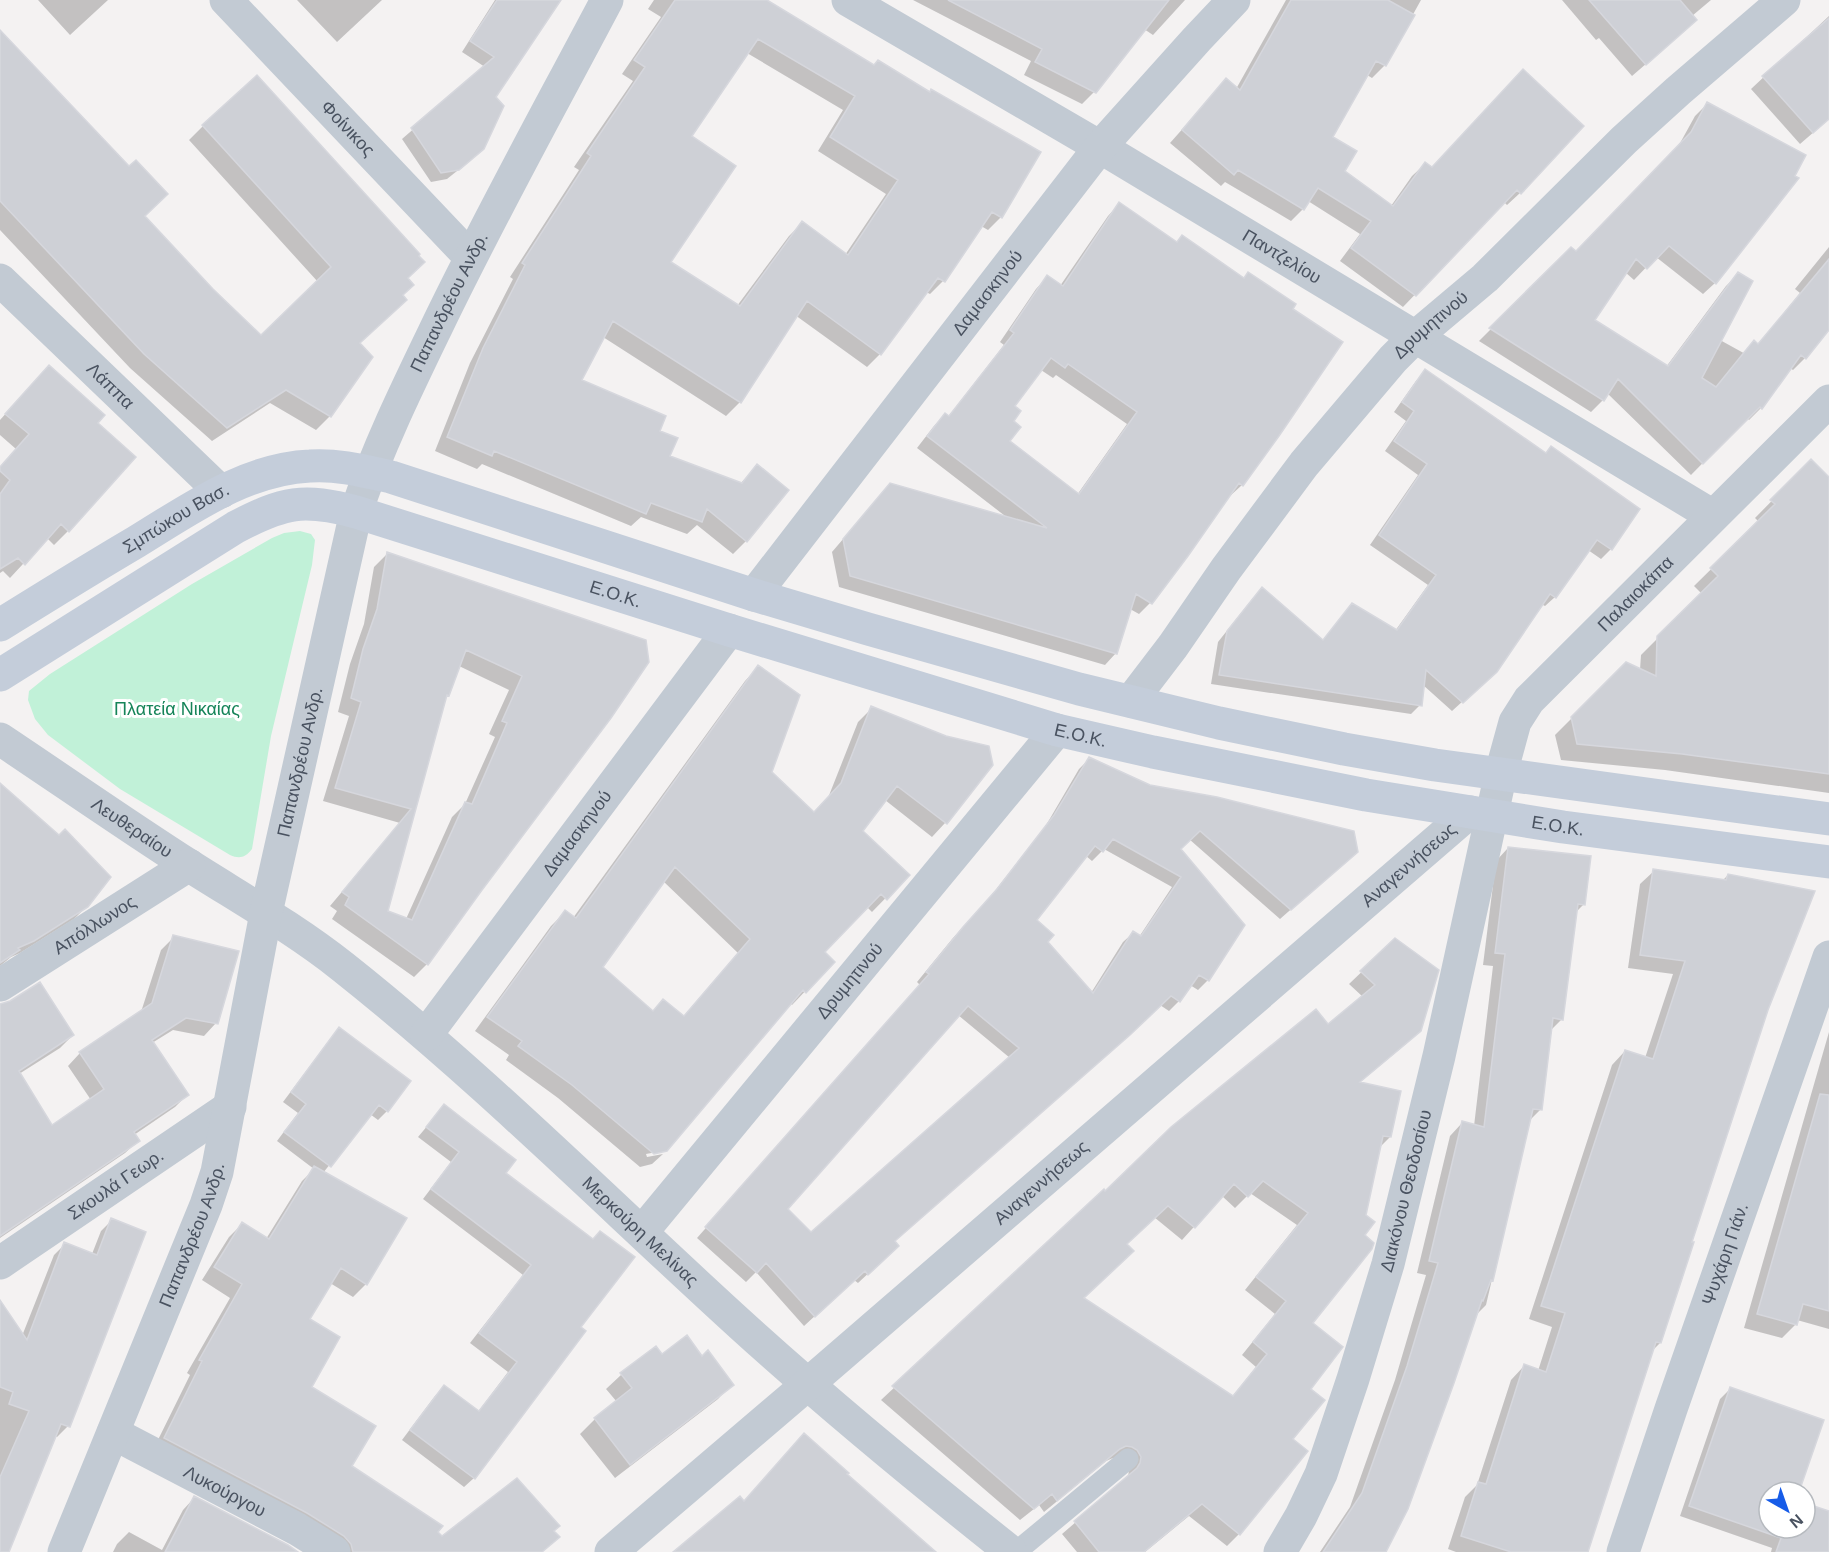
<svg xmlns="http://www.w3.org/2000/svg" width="1829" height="1552" font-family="Helvetica,sans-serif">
<rect width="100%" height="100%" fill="#f4f2f2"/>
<path fill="#c1f1d8" d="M300,531L311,534L315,540L312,565L271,736L252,849C245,858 239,859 230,855L120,789L48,735L35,719L28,700L29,691L50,674L192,584L272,538L284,533Z"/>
<path fill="#0003" fill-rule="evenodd" d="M38,0H108L70,35Z
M297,0H382L337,42Z
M495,0H542L494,98L472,159L447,179L431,182L402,139L485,67L462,52Z
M654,0H764L1001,217L988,230L981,226L943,281L930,294L926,292L880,354L867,367L795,315L740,402L726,416L603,337L579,381L658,431L668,457L740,484L757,466L746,541L733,554L697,525L687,534L641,517L631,526L482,464L477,469L435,451L470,363L513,279L510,277L579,170L574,167L633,81L622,74L661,17L648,9ZM747,53L843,110L818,151L886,194L845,255L802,223L789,236L737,306L669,262L690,137Z
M913,0H1185L1153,35L1144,29L1094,92L1082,104L1024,75L1031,61Z
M1286,0H1421L1385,65L1372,78L1367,75L1331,138L1343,171L1391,206L1412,176L1425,164L1432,169L1582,126L1520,193L1507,205L1504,202L1403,307L1340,261L1360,234L1308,201L1303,209L1291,221L1225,182L1221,186L1170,143L1226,80L1236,89Z
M1562,0H1711L1692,16L1683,32L1632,76L1599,38L1596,40Z
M1829,16V119L1800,144L1751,89Z
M0,43L143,216L212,290L261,337L318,282L189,140L203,126L407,279L401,296L358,344L330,416L316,430L270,403L212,441L130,368L0,230Z
M1707,104L1715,283L1703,294L1656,257L1634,280L1625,272L1593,321L1666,367L1726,286L1738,274L1720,340L1749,356L1800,293L1795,289L1829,247V328L1805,358L1793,370L1790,368L1761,408L1749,420L1747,418L1691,475L1607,393L1603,400L1591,412L1479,341L1571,249L1576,253L1679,145L1695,116Z
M1119,204L1242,485L1230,496L1229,495L1150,603L1139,614L1130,609L1116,653L1105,665L839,587L832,552L879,497L1009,519L917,448L934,426L945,415L948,417L1004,345L1000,342L1036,289L1047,277L1060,286L1108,216ZM1041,370L1053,378L1056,375L1127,424L1077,495L1008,441L1012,406Z
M1425,371L1545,455L1638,509L1611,549L1601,559L1588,550L1555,597L1545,606L1541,604L1485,681L1452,711L1423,685L1420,705L1411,714L1211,684L1218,642L1253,598L1322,641L1352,605L1395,631L1428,585L1370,545L1418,475L1385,451L1406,421L1394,412L1416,381Z
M35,381L96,423L68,531L54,545L47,538L10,578L3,571L0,573V467L16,449L0,435V420Z
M1811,461L1829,479V793L1665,770L1561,760L1555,735L1626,664L1640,670L1641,655L1702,594L1694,586L1759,522L1755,518Z
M387,554L644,641L427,964L414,977L332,919L337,911L330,906L400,823L323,801L349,716L338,712L350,664L364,624L374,567ZM459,666L509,690L489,734L495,737L465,804L452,817L406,919L386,912L445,698L448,695Z
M758,667L771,772L813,814L828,798L858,722L872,708L991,764L945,823L932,837L885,800L861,831L908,875L872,912L867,907L823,952L833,962L792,1005L790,1003L667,1150L646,1154L647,1157L663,1154L652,1164L640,1167L558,1098L506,1060L509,1055L475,1031L551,926L565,912L573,918L745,681ZM663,881L738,953L683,1017L652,1012L601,967Z
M1089,759L1149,786L1346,861L1280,919L1189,839L1179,849L1208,980L1198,990L1190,985L1179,1001L1169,1011L1160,1005L893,1242L887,1256L858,1283L854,1280L804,1326L756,1272L746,1282L697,1238L920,985L917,982L953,938L987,901L1045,827L1079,769ZM1104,849L1172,887L1139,937L1133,933L1123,942L1091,993L1046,942L1035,920L1086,856L1092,861ZM958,1015L1010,1058L811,1234L786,1209Z
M0,785L87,906L74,919L20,953L11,957L0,966Z
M1508,848L1584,904L1575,913L1562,1019L1550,1031L1541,1109L1529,1121L1486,1305L1475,1316L1384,1552H1320L1350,1507L1395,1380L1426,1275L1417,1273L1450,1136L1462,1123L1474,1126L1493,966L1483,965L1496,861Z
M1654,871L1722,881L1728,875L1767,1010L1690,1243L1660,1343L1651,1352L1587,1552H1456L1448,1549L1465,1497L1477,1485L1511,1380L1524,1366L1538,1371L1552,1327L1529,1319L1612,1065L1625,1051L1645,1058L1673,974L1628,968L1640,884Z
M174,937L216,1023L204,1036L173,1030L152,1043L187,1095L175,1107L134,1135L138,1141L125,1153L0,1238V1005L73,1035L60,1048L19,1074L52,1127L91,1100L68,1066L80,1053L141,1012L161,950Z
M1395,940L1420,1030L1407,1043L1359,1083L1390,1137L1379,1148L1365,1216L1363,1235L1311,1323L1309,1390L1291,1439L1239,1534L1227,1546L1189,1516L1145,1552H1077L1062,1534L1128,1477L1129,1470L1113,1458L1106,1461L1044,1512L1039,1505L1020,1520L881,1400L1104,1191L1105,1193L1328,1026L1363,997L1349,984ZM1250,1193L1297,1225L1245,1290L1275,1314L1242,1355L1256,1367L1232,1397L1082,1299L1126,1244L1154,1217L1182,1240L1222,1196L1235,1208Z
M340,1029L387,1111L378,1120L370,1114L323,1173L366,1284L353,1297L330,1283L308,1320L310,1387L350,1466L442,1538L552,1531L558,1537L542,1552H334L152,1452L190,1375L187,1373L230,1298L202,1280L229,1237L242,1224L266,1239L302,1181L314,1169L277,1141L298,1113L283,1102L331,1038Z
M1829,1032V1329L1797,1320L1796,1324L1782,1338L1744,1328Z
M444,1106L503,1173L579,1327L474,1478L464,1487L402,1440L435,1396L444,1387L478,1412L508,1372L470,1343L523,1275L423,1199L451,1162L418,1137Z
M112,1220L144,1232L68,1426L57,1437L55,1436L8,1552H0V1303L22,1336L54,1255L65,1244L92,1254L101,1231Z
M655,1348L661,1356L702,1358L732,1384L718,1399L615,1478L580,1434L595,1419L617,1402L606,1389L621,1375Z
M1730,1389L1822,1421L1797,1492H1769V1528H1805V1505L1829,1513V1552H1771L1772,1548L1680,1516L1720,1399Z
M194,1498L296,1552H113L117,1544L129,1532L162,1550L183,1510Z"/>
<path fill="#ced0d6" stroke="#d6d7dd" stroke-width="1.5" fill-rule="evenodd" d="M497,0H561L496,97L504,106L484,149L459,170L441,173L411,128L494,57L470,41Z
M675,0H767L874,65L878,60L930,92L931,89L1041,152L1002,218L992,212L945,282L938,278L881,355L807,301L741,403L613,321L582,380L666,416L660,431L678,438L670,456L742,483L757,464L789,490L747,542L707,509L702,522L651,503L646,514L494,451L492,456L447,437L483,348L525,265L522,263L591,156L587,153L645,67L634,60ZM758,39L855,96L830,137L898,180L848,255L802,221L740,306L671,262L736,166L692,136Z
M948,0H1169L1096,93L1035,62L1042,49Z
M1291,0H1388L1415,15L1386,66L1376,61L1333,137L1357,151L1345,171L1393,206L1425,162L1432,167L1523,69L1584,126L1521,194L1517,190L1416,296L1351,248L1371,221L1318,188L1304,210L1238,170L1234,175L1182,130L1226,78L1240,90Z
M1589,0H1680L1697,20L1646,65Z
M1829,18V119L1813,133L1762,76Z
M0,30L129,166L136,160L168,194L145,216L213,289L261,335L331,267L202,125L257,75L420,254L419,256L425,262L408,278L414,285L403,295L407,300L360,343L373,357L331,417L286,390L227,428L144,354L0,201Z
M1707,102L1806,155L1795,176L1799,178L1716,284L1669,246L1647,269L1636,259L1595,320L1668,366L1738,272L1753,281L1702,378L1716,387L1754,340L1758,344L1829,259V330L1806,359L1801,355L1762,409L1760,407L1703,464L1618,379L1604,401L1489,328L1571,247L1576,251L1691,132Z
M1119,202L1177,242L1182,235L1244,278L1248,272L1296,304L1293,309L1343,342L1279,436L1243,486L1239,483L1188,556L1152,604L1136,594L1117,654L850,576L843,539L890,483L1047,528L927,436L945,413L949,416L1014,333L1010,330L1047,275L1063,286ZM1051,358L1065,368L1068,364L1137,412L1079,494L1010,441L1021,427L1014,421L1021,411L1015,406Z
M49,365L105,415L98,423L136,457L69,532L61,524L25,565L18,558L0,569V494L10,480L0,471V467L29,434L5,414Z
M1425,369L1546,453L1551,446L1640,509L1612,550L1597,540L1556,598L1550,594L1497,672L1463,703L1426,670L1422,706L1219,675L1227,631L1262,587L1323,640L1352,603L1397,630L1436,575L1379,535L1427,464L1394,441L1414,411L1402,402Z
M1811,459L1829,477V774L1682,754L1577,744L1571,717L1626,662L1656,676L1657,636L1718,576L1710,568L1775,504L1770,500Z
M387,552L646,640L649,662L611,718L482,890L428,965L345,905L349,897L342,892L411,809L335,788L361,702L351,698L363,649L377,609ZM466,650L522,676L502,721L507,723L472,804L465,802L412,920L388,911L447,695L449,696Z
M758,665L800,695L772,772L814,812L841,783L871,706L946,736L989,746L993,765L947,824L897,786L863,831L910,875L887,900L881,894L825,952L835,962L806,993L803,990L667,1151L654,1154L572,1085L518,1046L522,1041L487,1017L565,910L576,918ZM675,867L750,939L684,1016L663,999L653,1011L603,967Z
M1089,757L1150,785L1217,797L1354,831L1358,852L1291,910L1200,831L1181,849L1245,925L1209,981L1199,975L1180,1002L1171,996L1130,1035L895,1241L899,1246L868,1275L865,1271L815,1317L766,1263L757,1273L705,1227L929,974L926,972L963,927L997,889L1054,815ZM1113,839L1181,877L1141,936L1133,931L1093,993L1048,942L1054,935L1037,920L1095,846L1103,852ZM968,1006L1019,1048L811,1232L788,1209Z
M0,783L59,835L65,829L111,877L88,907L34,941L18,948L20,950L0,963Z
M1508,847L1591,856L1585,905L1578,904L1563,1020L1553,1018L1542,1110L1533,1109L1493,1281L1491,1280L1483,1301L1482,1300L1454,1383L1408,1509L1386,1552H1323L1362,1493L1407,1366L1438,1263L1429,1261L1462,1121L1484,1127L1505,954L1495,953Z
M1653,869L1726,880L1728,874L1815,891L1768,1010L1692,1242H1694L1661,1343L1656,1342L1588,1552H1511L1461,1536L1478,1482L1486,1484L1524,1364L1546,1372L1565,1313L1541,1306L1625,1050L1653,1059L1685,961L1640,955Z
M173,935L239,951L218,1024L186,1018L152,1040L189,1095L134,1132L140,1141L0,1236V1004L10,1001L40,982L74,1035L19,1071L52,1125L104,1089L79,1052L152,1003Z
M1395,938L1439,970L1421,1031L1360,1082L1401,1091L1391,1137L1383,1136L1366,1215L1375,1222L1365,1235L1374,1243L1372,1249L1313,1323L1343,1347L1311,1389L1325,1400L1293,1439L1308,1451L1240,1535L1202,1504L1144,1552H1099L1074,1521L1137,1468L1140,1463L1141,1457L1137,1450L1132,1447L1126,1446L1120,1449L1057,1501L1052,1494L1034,1509L892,1386L1104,1189L1105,1191L1171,1127L1316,1009L1328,1024L1375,985L1360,971ZM1263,1181L1308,1213L1256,1277L1286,1301L1253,1342L1267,1354L1233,1396L1084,1298L1134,1251L1127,1244L1168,1206L1195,1228L1234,1184L1248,1197Z
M339,1027L411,1081L388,1112L379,1105L331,1167L284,1132L306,1104L291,1092Z
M1820,1094L1829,1095V1311L1803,1304L1797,1325L1757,1314Z
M444,1104L516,1160L506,1173L593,1239L600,1231L635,1257L581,1327L586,1331L475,1479L410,1430L444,1385L479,1411L517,1362L479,1333L531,1265L431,1189L459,1152L426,1127Z
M314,1166L407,1218L367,1285L341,1268L310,1319L340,1337L312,1387L376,1426L352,1466L443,1526L438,1532L442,1536L517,1478L560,1526L554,1531L560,1537L542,1552H353L351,1544L344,1536L307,1513L164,1438L202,1361L199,1360L242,1284L214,1267L242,1222L269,1239Z
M111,1218L146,1232L70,1427L61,1424L9,1552H0V1477L29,1411L9,1404L13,1392L0,1387V1300L27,1340L64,1242L97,1255Z
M687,1335L702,1356L708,1350L734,1385L630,1465L594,1418L632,1388L620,1373L656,1346L662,1354Z
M1730,1387L1824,1420L1799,1492H1769V1528H1805V1503L1829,1511V1552H1776L1781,1538L1689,1506Z
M804,1433L849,1473L847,1474L936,1552H673L740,1496L744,1501Z
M194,1496L288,1545L298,1552H165Z"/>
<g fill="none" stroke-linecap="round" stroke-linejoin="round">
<path stroke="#c2cad3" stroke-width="21" d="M1016,1552L1128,1459"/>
<g stroke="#c2cad3" stroke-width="33">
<path id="s1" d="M226,0L470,257"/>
<path id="s2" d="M848,0L1100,147L1713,516"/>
<path id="s3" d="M0,280L221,492"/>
<path id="s4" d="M754,595L1100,147L1197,39L1234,0"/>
<path id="s5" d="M1131,701L1173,646L1226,569L1304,464L1393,359L1415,337L1485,278L1624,140L1678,91L1784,0"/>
<path id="s6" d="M0,739C63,781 126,825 190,866C242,899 295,929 343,967C483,1078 609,1205 741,1325C828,1404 919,1479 1011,1552"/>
<path id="s7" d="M0,985L189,865"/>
<path id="s8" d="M426,1035L729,630"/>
<path id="s9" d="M642,1232L1057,730"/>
<path id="s10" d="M0,1263L230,1107"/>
<path id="s11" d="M113,1433L297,1529L334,1552"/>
<path id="s12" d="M611,1552L808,1384L1470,812"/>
<path id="s13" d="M1280,1552L1301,1516L1321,1474L1353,1379L1388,1264L1439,1056L1501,773L1515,722L1529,700L1829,401"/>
<path id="s14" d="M1623,1552L1671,1409L1829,957"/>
</g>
<path stroke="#c2cad3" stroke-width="33" id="s15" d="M64,1552L206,1205L217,1172L266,913L356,512C378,447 408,386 438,324C491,214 550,108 607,0"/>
<g stroke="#c4cdda" stroke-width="33">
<path id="s16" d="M0,625C45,597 90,569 136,542C190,509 245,469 310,466C337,464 364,471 391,477L754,595L868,629L1079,689L1219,723L1344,749L1435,765L1829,819"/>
<path id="s17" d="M0,675L236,527C284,502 303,498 356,512L729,630L1057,730L1153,752L1366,795L1563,827L1829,862"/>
</g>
</g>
<g text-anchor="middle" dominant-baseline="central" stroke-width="6" stroke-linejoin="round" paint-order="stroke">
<g font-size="18" fill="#495260" stroke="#fff">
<text stroke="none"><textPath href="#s1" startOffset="177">Φοίνικος</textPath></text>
<text stroke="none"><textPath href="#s2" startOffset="504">Παντζελίου</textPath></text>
<text stroke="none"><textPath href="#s4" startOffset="382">Δαμασκηνού</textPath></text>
<text stroke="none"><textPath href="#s15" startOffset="1314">Παπανδρέου Ανδρ.</textPath></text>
<text stroke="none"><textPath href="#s5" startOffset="482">Δρυμητινού</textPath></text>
<text stroke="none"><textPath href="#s3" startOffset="153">Λάππα</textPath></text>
<text stroke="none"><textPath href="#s16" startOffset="206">Σμπώκου Βασ.</textPath></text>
<text stroke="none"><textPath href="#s13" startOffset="1042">Παλαιοκάπα</textPath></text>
<text stroke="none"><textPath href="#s17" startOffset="676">Ε.Ο.Κ.</textPath></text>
<text stroke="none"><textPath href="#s17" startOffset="1162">Ε.Ο.Κ.</textPath></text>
<text stroke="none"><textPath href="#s15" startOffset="828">Παπανδρέου Ανδρ.</textPath></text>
<text stroke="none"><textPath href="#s17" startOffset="1648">Ε.Ο.Κ.</textPath></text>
<text stroke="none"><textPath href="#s6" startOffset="159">Λευθεραίου</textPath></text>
<text stroke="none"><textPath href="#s8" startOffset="252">Δαμασκηνού</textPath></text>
<text stroke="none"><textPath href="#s12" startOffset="1053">Αναγεννήσεως</textPath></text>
<text stroke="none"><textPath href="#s7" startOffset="112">Απόλλωνος</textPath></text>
<text stroke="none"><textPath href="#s9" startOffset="326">Δρυμητινού</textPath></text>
<text stroke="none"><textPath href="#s12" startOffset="567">Αναγεννήσεως</textPath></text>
<text stroke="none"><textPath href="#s10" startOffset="140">Σκουλά Γεωρ.</textPath></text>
<text stroke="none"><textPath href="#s13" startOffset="384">Διακόνου Θεοδοσίου</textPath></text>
<text stroke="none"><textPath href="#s6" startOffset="810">Μερκούρη Μελίνας</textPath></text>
<text stroke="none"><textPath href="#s15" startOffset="342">Παπανδρέου Ανδρ.</textPath></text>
<text stroke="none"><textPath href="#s14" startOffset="315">Ψυχάρη Γιάν.</textPath></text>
<text stroke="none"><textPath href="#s11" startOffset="126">Λυκούργου</textPath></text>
</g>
<g font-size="18" fill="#168459" stroke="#fff">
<text x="177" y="709">Πλατεία Νικαίας</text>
</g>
</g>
<g transform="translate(1787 1510) rotate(140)"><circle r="28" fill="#ffffff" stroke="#b6babf" stroke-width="1.5"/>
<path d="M0-4.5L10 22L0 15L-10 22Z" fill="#175ce8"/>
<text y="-9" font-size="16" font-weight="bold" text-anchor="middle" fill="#495260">N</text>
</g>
</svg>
